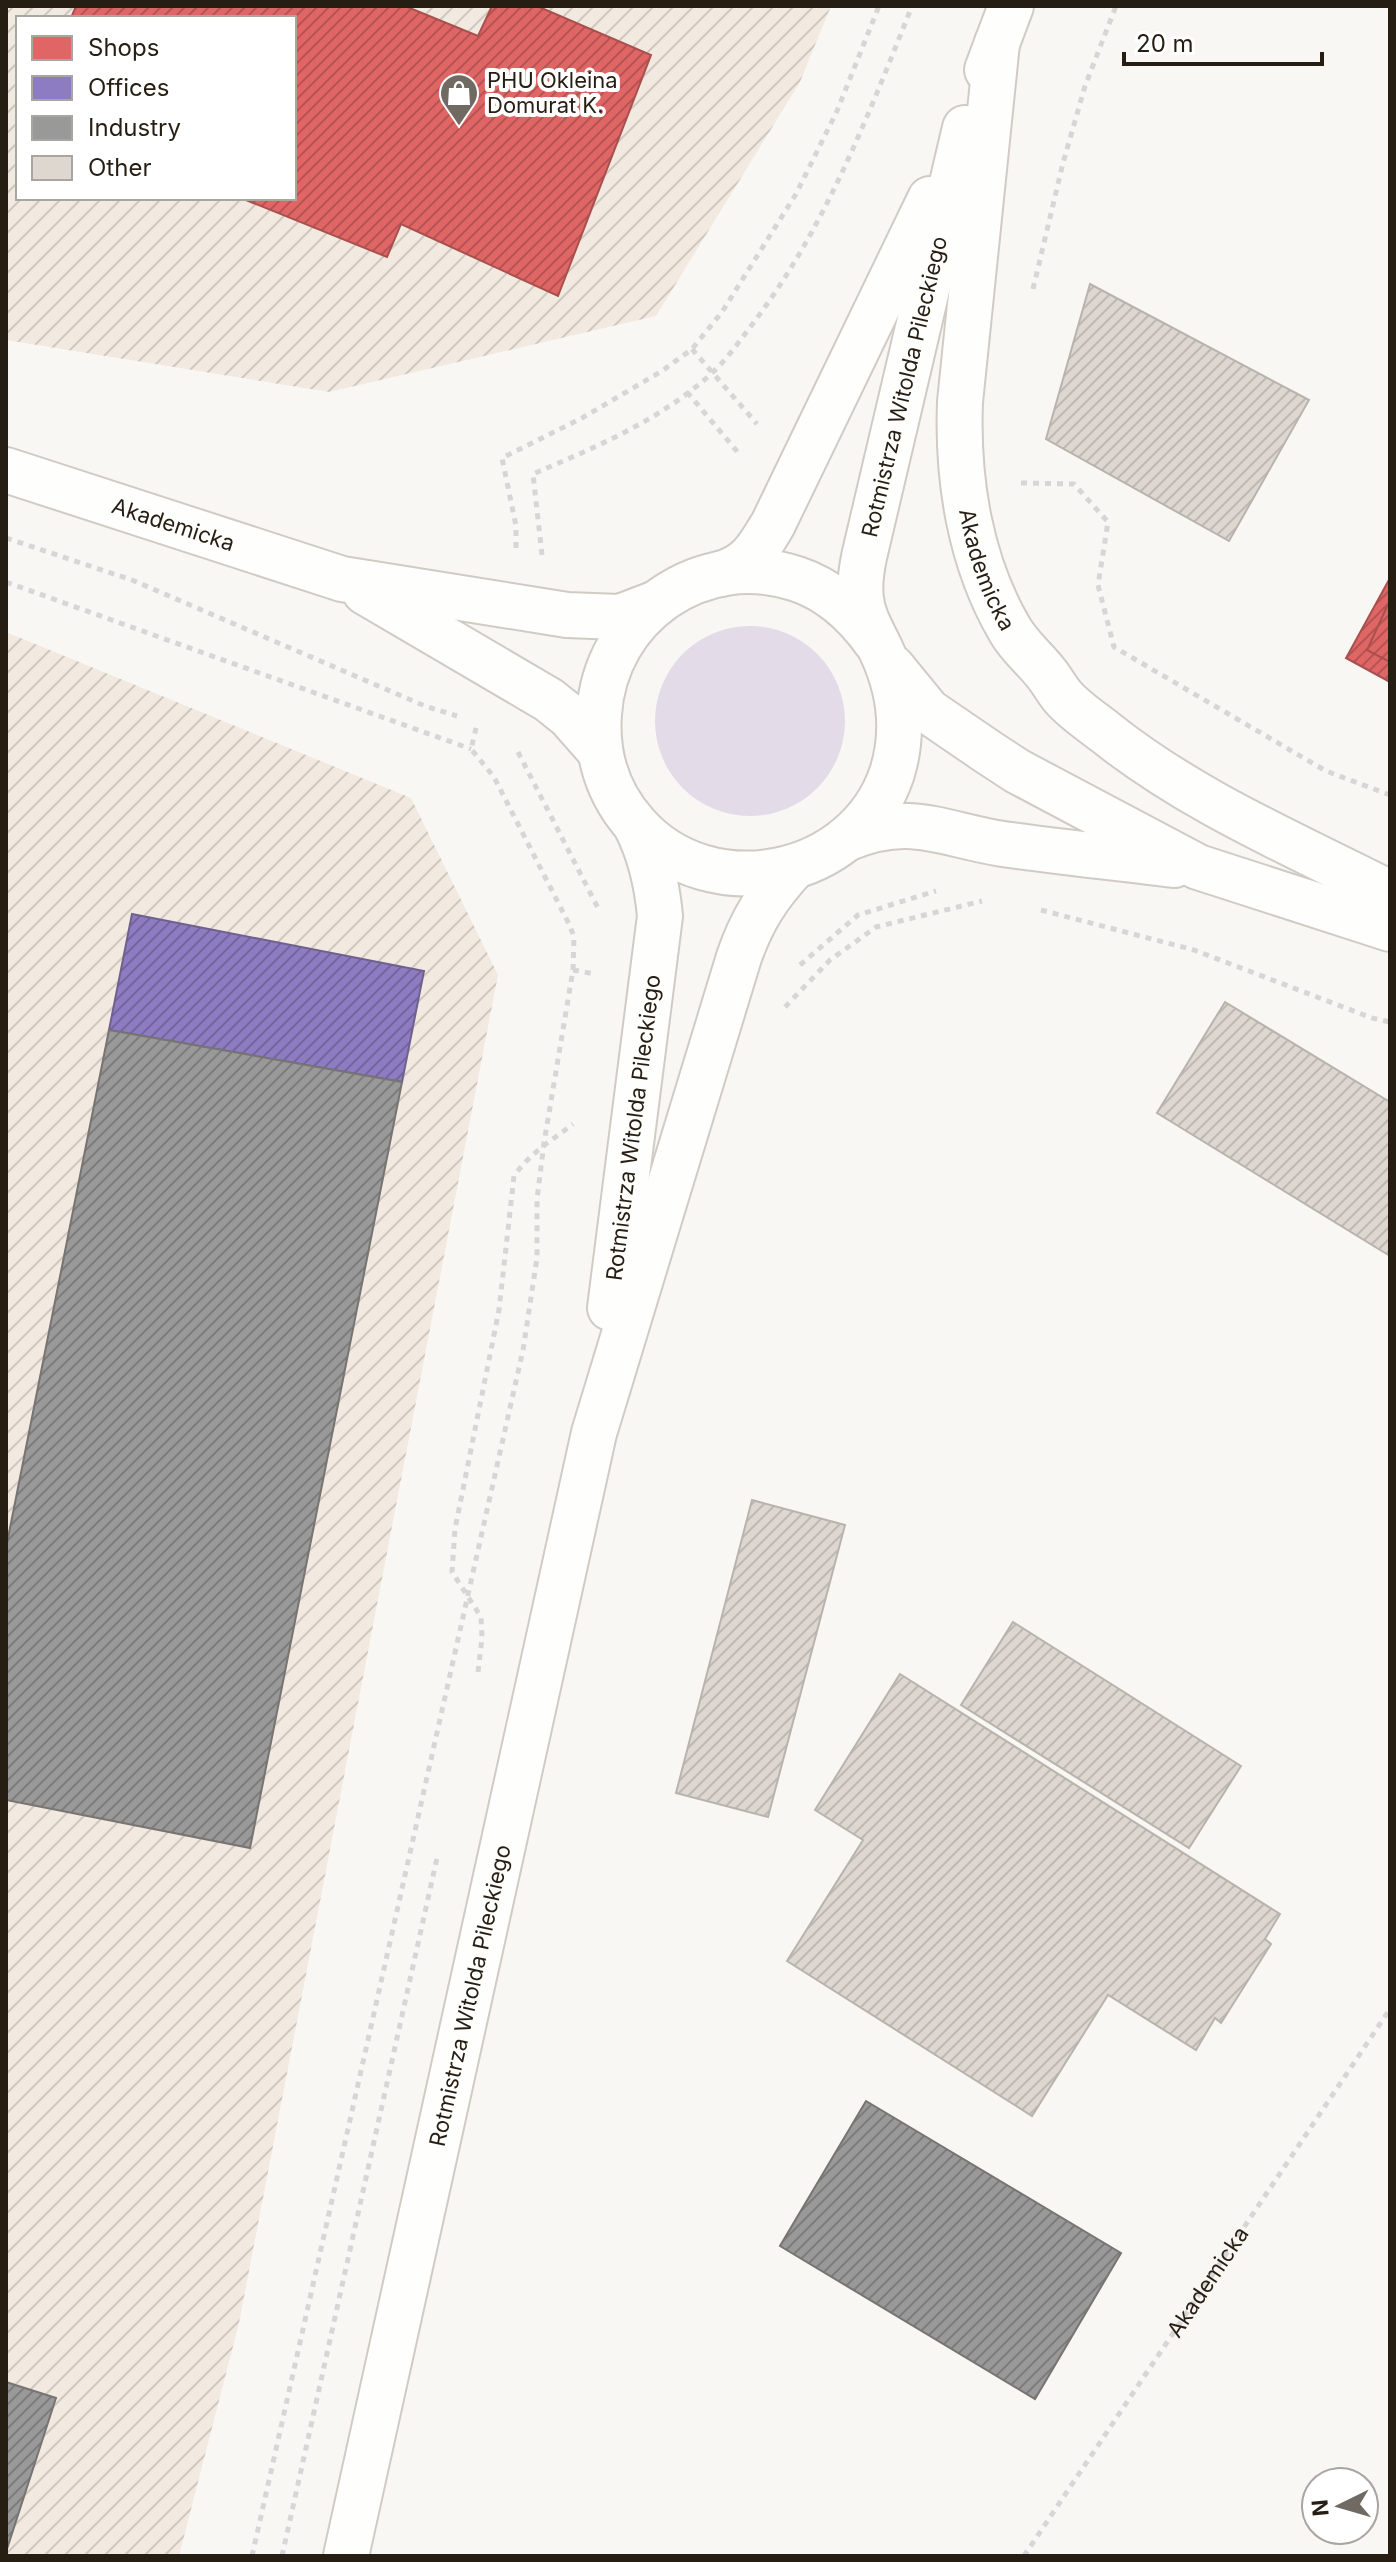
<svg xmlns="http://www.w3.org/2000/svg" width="1396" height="2562" font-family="Inter,sans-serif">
<defs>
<pattern id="industrial-furrows" width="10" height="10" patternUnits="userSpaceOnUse" patternTransform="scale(2)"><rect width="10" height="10" fill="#f2eae1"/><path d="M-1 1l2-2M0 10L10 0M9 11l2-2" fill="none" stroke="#d0c8c0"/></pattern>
<pattern id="shops-hatch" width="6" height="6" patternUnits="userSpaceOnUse" patternTransform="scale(2)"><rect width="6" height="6" fill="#e06666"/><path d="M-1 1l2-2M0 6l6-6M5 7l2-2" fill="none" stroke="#b65353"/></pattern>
<pattern id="offices-hatch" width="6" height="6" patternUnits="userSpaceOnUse" patternTransform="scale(2)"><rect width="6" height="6" fill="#8e7cc3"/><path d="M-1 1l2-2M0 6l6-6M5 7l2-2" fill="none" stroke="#74659d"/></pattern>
<pattern id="industry-hatch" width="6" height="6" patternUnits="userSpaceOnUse" patternTransform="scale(2)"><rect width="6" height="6" fill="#999"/><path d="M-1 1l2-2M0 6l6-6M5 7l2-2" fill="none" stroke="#7d7c7c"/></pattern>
<pattern id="building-hatch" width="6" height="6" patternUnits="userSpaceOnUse" patternTransform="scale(2)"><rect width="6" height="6" fill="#ddd7d0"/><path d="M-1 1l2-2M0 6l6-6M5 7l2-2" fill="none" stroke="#beb8b2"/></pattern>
</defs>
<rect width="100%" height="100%" fill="#f9f7f4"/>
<path fill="url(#industrial-furrows)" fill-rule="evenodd" d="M6,6H831L800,82L656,316L329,392L6,340ZM18,18H294V198H18Z
M6,632L411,798L498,975L239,2323L179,2556H6Z"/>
<path fill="#e3dce8" d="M655 721a95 95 0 1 1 190 0a95 95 0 1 1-190 0Z"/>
<path fill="url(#shops-hatch)" stroke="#a8504d" stroke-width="2" d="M76,6H405L478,36L492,6H537L651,55L558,296L401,224L387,257L241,198H294V18H71Z
M1390,578V682L1346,658Z
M1390,600V662L1367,650Z"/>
<path fill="url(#offices-hatch)" stroke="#6f608e" stroke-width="2" d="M132,914L424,971L402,1082L109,1030Z"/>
<path fill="url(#industry-hatch)" stroke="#777471" stroke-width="2" d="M109,1030L402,1082L250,1848L6,1800V1548Z
M866,2101L1121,2253L1035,2399L780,2246Z
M6,2382L56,2398L6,2552Z"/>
<path fill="url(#building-hatch)" stroke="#b9b3ad" stroke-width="2" d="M1090,284L1309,400L1229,541L1046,439Z
M1225,1002L1390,1102V1256L1157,1113Z
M752,1500L845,1525L768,1817L676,1793Z
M1013,1622L1241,1766L1189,1848L961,1705Z
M900,1674L1280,1914L1265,1939L1271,1944L1221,2023L1215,2018L1196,2050L1108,1995L1032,2116L787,1961L863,1840L815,1810Z"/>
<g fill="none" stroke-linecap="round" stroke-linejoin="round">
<defs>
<g id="minor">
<path id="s2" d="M997,43L960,402C957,480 970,562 1010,630C1019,646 1034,658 1045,672C1052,680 1056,689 1063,697C1074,710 1091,721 1105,732C1190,800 1293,844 1390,893"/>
<path d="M987,70L1011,6"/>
<path id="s3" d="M6,470L342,579L567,615L620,617L654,604"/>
<path d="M720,574C749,566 758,549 773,524L930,199"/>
<path d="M365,592L549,700L569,716L599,750"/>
<path id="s4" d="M876,642C856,614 830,590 797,579C702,547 605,615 599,714C596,755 608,794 636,825C710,909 857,879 892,773C905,731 899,688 881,650C873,633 863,618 861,599C859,585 861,572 864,557L965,128"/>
<path d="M892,667L928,711L988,752L1017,771L1198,867L1390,929"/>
<path d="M846,839C910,812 941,834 1003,844C1060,852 1117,858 1174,865"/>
<path id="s5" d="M610,1308L660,916C657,884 651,855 636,826"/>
<path id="s6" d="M346,2556L594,1433L739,957C752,920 767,896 794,867"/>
</g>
</defs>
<use href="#minor" stroke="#d0cbc5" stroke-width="48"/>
<g stroke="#d7d6d5" stroke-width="5" stroke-dasharray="6 6" stroke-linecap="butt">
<path d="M1033,289L1063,163L1085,86L1116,6"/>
<path d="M692,349L757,424"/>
<path d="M687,392L741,456"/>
<path d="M1021,483L1074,484L1108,522L1098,585L1114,647L1326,771L1390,795"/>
<path d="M6,538L132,580L425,706L457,716"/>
<path d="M516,548V526L502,458L582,418L662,371L692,349L722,312L796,194L837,111L879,6"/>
<path d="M542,555L533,474C596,447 661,420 712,373C727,359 739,342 751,326C824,231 868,116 912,6"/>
<path d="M6,582L471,749"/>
<path d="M518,752L599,910"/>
<path d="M1041,910L1194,950L1372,1018L1390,1022"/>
<path d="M800,965L858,915L936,891"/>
<path d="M573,970L595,974"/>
<path d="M785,1007L830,960L876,927L982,901"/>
<path d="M478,1672L482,1638L481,1617L452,1572L455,1529L499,1310L514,1176C531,1152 551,1141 573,1124"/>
<path d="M252,2556L523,1350L537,1258V1199L544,1143L573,970L574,937L570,926L494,777L471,749L477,724"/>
<path d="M282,2556L437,1858"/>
<path id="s1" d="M1024,2556L1390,2009"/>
</g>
<use href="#minor" stroke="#fefefd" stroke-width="44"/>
</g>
<defs>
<symbol id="shop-pin" viewBox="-11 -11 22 30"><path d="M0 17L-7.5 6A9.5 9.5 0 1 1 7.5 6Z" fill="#706a62" stroke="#fff"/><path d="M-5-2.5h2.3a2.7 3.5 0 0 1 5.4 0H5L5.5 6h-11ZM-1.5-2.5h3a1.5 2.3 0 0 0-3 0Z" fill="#fff"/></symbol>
</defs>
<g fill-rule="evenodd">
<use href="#shop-pin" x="437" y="71" width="44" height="60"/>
</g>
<g text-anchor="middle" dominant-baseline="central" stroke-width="8" stroke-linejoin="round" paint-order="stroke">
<g font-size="22" fill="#271e13" stroke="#fff" text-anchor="start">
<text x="487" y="80">PHU Okleina<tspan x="487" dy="25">Domurat K.</tspan></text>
</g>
<g font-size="22" fill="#271e13" stroke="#fff">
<text stroke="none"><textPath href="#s4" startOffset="1212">Rotmistrza Witolda Pileckiego</textPath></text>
<text stroke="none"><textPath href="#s3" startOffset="176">Akademicka</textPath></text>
<text stroke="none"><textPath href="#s2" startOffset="532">Akademicka</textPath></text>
<text stroke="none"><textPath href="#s5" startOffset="182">Rotmistrza Witolda Pileckiego</textPath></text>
<text stroke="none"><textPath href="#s6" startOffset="574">Rotmistrza Witolda Pileckiego</textPath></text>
<text stroke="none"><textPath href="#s1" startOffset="330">Akademicka</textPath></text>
</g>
</g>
<rect width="1396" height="2562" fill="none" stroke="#271e13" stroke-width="16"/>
<rect x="16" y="16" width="280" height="184" fill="#ffffff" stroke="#a9a5a1" stroke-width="2"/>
<rect x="32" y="36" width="40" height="24" fill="#e06666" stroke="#a9a5a1" stroke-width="2"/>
<text x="88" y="56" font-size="24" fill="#271e13">Shops</text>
<rect x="32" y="76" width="40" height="24" fill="#8e7cc3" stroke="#a9a5a1" stroke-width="2"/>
<text x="88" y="96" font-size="24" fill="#271e13">Offices</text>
<rect x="32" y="116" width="40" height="24" fill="#999999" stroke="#a9a5a1" stroke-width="2"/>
<text x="88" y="136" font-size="24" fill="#271e13">Industry</text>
<rect x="32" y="156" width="40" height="24" fill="#ddd7d0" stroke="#a9a5a1" stroke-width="2"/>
<text x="88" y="176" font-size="24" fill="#271e13">Other</text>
<g transform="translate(1340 2506) rotate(265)"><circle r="38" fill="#ffffff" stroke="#a9a5a1" stroke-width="2"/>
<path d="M0-6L14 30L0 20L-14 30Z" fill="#706a62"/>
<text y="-12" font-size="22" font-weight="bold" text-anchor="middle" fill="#271e13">N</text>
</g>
<path d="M1124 52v12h198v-12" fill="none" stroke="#271e13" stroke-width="4"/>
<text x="1136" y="52" font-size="24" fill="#271e13" stroke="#ffffff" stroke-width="6" paint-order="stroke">20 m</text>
</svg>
